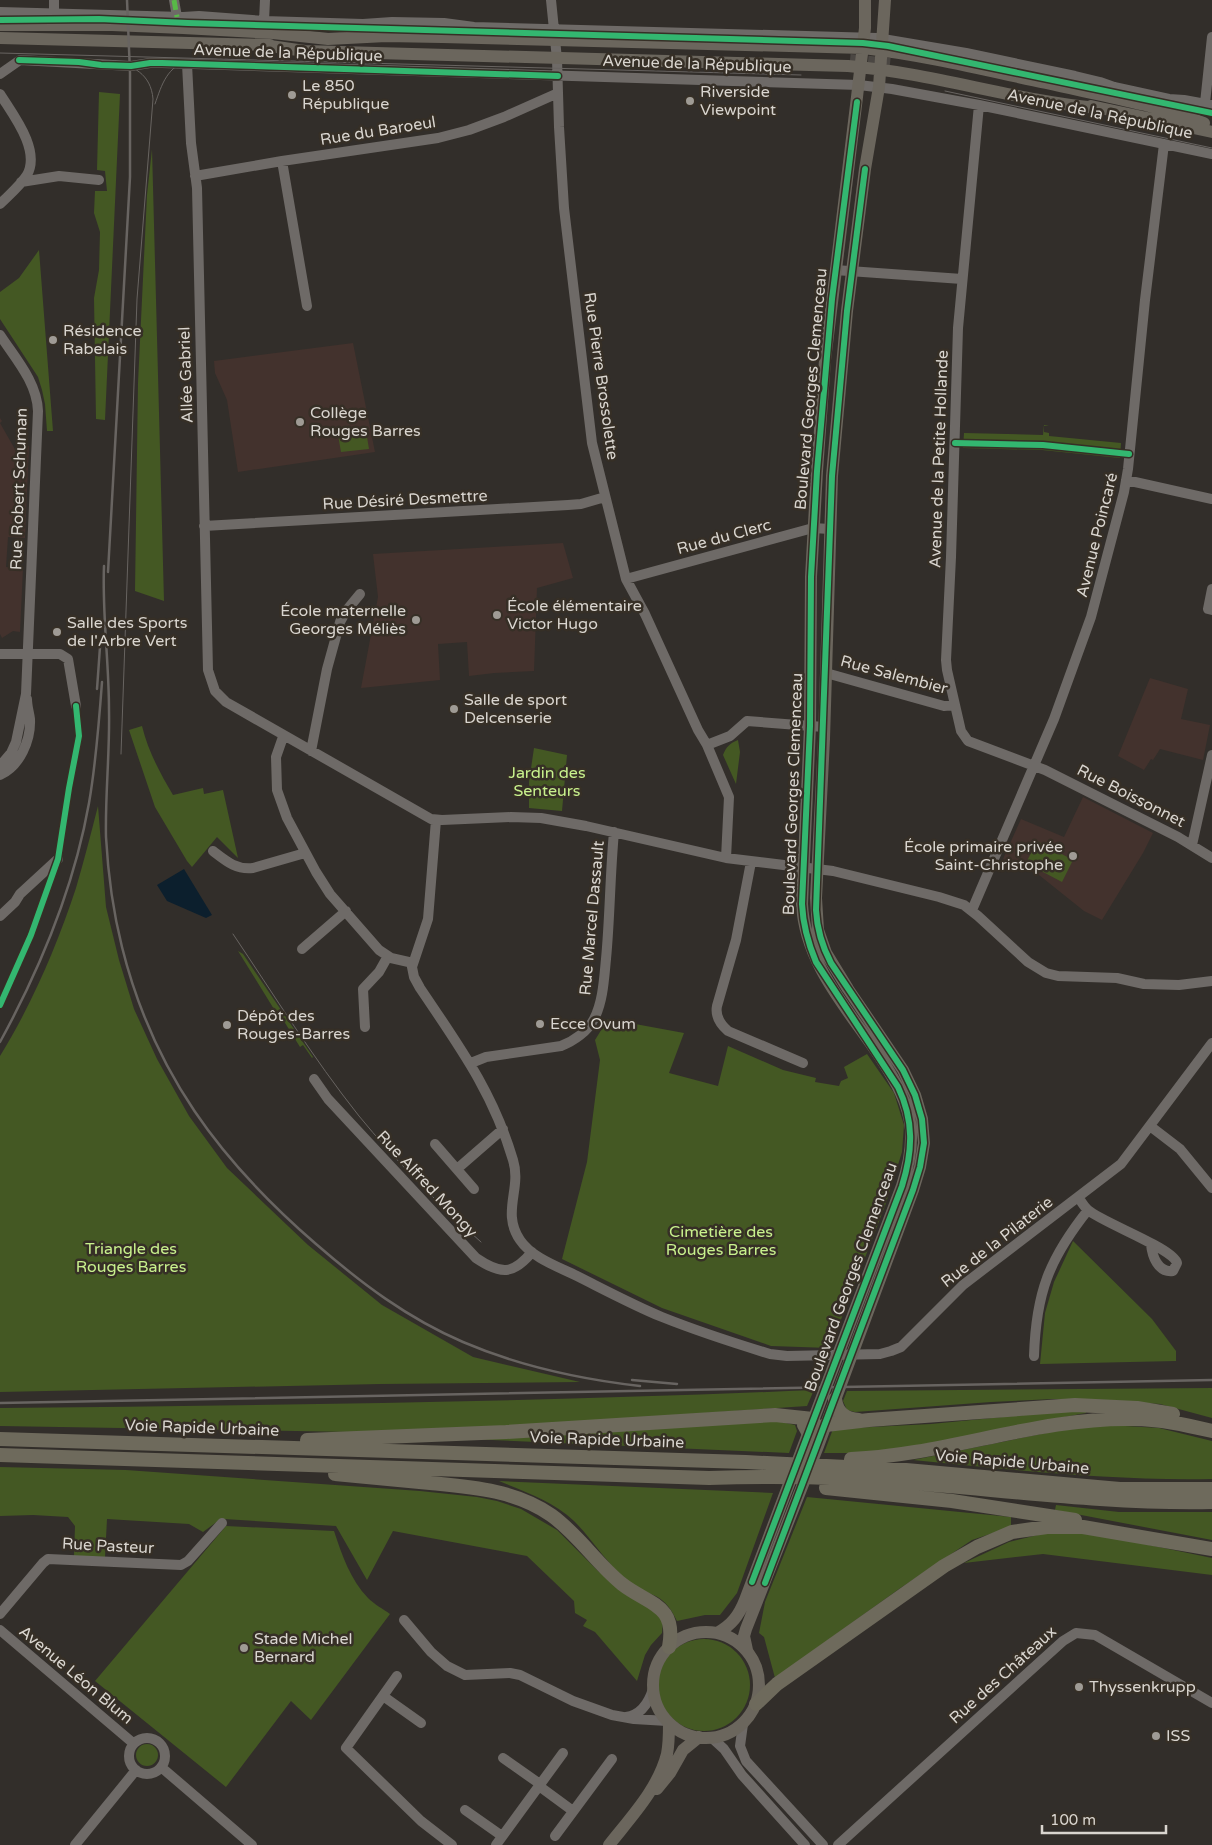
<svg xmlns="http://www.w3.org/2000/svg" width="1212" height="1845" font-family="'Varela Round',sans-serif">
<rect width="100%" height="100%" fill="#322e2a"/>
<path fill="#43322d" d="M353,343L375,452L238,472L227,400L215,373L214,361Z
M0,418L2,421L0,423L16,451L29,446L25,538L8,537L6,567L23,568L20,632L13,631L2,638L0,634Z
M563,543L573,578L537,588L534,671L494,673L469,676L467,642L438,644L440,680L361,688L378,597L373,554Z
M1150,678L1188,689L1181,719L1210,725L1203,760L1160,749L1153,760L1151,759L1144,770L1118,756Z
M1083,797L1153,833L1143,853L1102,920L1084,911L1039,875L1003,859L1021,819L1064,837Z"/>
<path fill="#445823" d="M99,92L120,94L105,420L96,419L94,298L99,270L100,232L94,213L95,191H107L105,171L97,170Z
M152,149L164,601L135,591L138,383L147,195Z
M39,250L53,431H47L45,404L42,390L38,377L0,319V292L19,278Z
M1044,425L1049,426H1044V432L1049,433V436L1121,443L1120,458L1042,450L963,448L964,433L1043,435Z
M366,431L369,449L341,452L338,435Z
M142,726C148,751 160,773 173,795L203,788L204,794L223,790L238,858L217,837L192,867L187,861L155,807L129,730Z
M738,740L740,752L736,784L723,755C726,747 730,743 738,740Z
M534,748L567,755L562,811L529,808V782Z
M98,806L106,907L119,960L134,1009L157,1059L189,1116L227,1168L308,1245L382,1305L473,1357L580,1382L380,1384L0,1392V1056C32,1004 57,946 76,888C84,861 91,833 98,806Z
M1037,841L1073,860L1062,882L1026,863Z
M238,951L243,954L313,1057L312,1058L303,1045L300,1047L282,1018L277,1014Z
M608,1019L684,1033L669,1073L718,1086L728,1046L783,1070L816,1078L815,1082L839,1086L841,1081L848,1078L844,1067L867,1054L894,1093L904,1125L902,1152L885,1206L830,1348L771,1346L662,1308L562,1259L587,1162L600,1060L595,1040Z
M1073,1241L1152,1319L1176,1351V1361L1040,1364L1045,1313L1054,1282Z
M1212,1388V1418L1160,1404L1107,1400L1053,1399L991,1402L855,1412L847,1410L843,1401L847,1391Z
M814,1390L807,1406L457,1430L352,1432L0,1426V1408C271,1405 543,1402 814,1390Z
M1085,1409L1086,1413L1080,1414L900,1450L864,1453H824L833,1429L931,1424Z
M777,1421L795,1425L797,1431L789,1453L468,1439Z
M1108,1425L1159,1428L1212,1441V1479C1112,1481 1013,1470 913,1460L1056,1431Z
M0,1467L126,1470L420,1491L477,1497L497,1501L521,1509L557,1530L599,1572L650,1605L663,1621L662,1633L651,1645L645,1655L637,1681L595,1632L583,1626L587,1620L575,1613L574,1601L527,1556L393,1531L367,1580L336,1526L224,1519L218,1521L203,1532L189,1524L107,1519L105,1557L74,1556L75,1526L68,1517L33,1515L0,1516Z
M499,1481L773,1493L737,1593L720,1615H705L677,1621C662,1589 650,1599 628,1581C607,1564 593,1540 574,1521C553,1501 525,1492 499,1481Z
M807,1497L1011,1517V1527L972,1540L899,1589L775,1678L764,1637L759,1633L765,1602Z
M1056,1505L1119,1512H1212V1540L1055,1510Z
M226,1526L334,1531C342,1555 350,1579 368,1598C374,1604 383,1609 390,1614L311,1720L291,1701L226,1787L95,1681Z
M1050,1532L1101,1535L1212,1558V1575L1043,1554L964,1563L1009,1542Z
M658 1685a46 46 0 1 1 92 0a46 46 0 1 1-92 0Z
M136 1755a11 11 0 1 1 22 0a11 11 0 1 1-22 0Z"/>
<path fill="#0c1f2d" d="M184,869L212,915L206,918L167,901L157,885Z"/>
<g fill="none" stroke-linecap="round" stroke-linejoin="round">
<path stroke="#4b4743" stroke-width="12" stroke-dasharray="12 6" stroke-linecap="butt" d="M850,60L890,64"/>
<path stroke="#6e6a67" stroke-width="10" d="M174,0L177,17
M551,0L557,59L559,127L564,208L592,443L626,579L645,614L698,730L707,745L729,797L726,858
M0,12L183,17L199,16L264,21L363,24L392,22L444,23L474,27L877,38L966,53L1075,76L1100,82L1114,87L1169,99L1184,100L1212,105
M54,14V0
M264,21L265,0
M187,64L191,143L197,188L208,670L215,691L226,702L431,819L442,820L511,817L541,818L586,826L726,858L833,871L939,897L964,905L978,916L1028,962L1046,973L1058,976L1117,978L1144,984L1179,985L1212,981
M0,74L20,60L131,66L150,63H162L859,85L892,89L979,105L1212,154
M0,94C13,115 41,150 27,175C20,186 9,195 0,204
M1205,103L1212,37
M979,105L958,328L951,557L946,660L947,670L961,731L968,741L1045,770L1178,837L1212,858
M282,161L307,306
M195,176L282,161L438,138L469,130L504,117L558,93
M21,182L59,176L99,180
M835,270L962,279
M0,335C15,358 37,382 38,411L26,694L16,742L11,753L0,766
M1126,480L1212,499
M204,526L568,505L581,504L605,497
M626,579L813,528L830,529
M1212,589L1208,609L1212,610
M0,654H60L68,659L76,706
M826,673L944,706L955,705
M283,737L276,757L277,790L287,818L316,872L330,894L379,950L391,958L413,963
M707,745L730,736L747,721L824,727
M311,751L327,669L340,622L346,611L360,594
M0,775C20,766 31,740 30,719C29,712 27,706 27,699
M436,820L428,919L412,967L414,977L420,988C459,1046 493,1092 513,1160C522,1189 501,1212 520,1240C532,1258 559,1267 577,1276C605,1290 633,1305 662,1317C697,1331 734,1343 770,1354L787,1356L880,1354L891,1351L901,1347L963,1285L1121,1164L1212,1043
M1192,845L1212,755
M213,851C226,861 236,870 253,868L305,853
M751,862L736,940L717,1006C715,1016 720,1024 728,1031L803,1063
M972,910L1054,719L1091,617L1124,492L1128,469L1145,300L1164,144
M0,916L15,902L20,894L58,859
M302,949L346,911
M365,1027L363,989L379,972L388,956
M471,1063L486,1057L561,1046C574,1041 588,1031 594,1019C603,1002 604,979 606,959C610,917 610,875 614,832
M314,1079L328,1099L476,1258C501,1275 513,1275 532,1252
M1150,1126L1180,1149L1212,1188
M435,1144L474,1189
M457,1169L503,1129
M1078,1197C1081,1201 1084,1207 1088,1210C1103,1223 1173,1248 1177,1263L1173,1271C1158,1273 1152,1256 1151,1244
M1034,1356C1036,1293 1049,1259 1088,1210
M0,1614L43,1563L48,1559L181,1565L188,1561L222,1523
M404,1620L431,1652L447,1666L465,1675L510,1673L520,1675L573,1701L612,1715L634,1719L667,1721
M0,1630L133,1743
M397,1676L346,1748L421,1821L452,1845
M383,1696L421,1723
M626,1717C641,1715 649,1702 653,1689
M743,1724L740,1746L746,1761L823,1845
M129 1756a18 18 0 1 1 36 0a18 18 0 1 1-36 0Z
M712,1738L724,1749L742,1775L805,1845
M503,1758L540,1784
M161,1767L252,1845
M539,1786L573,1811
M465,1810L502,1836
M555,1836L612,1759
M75,1845L136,1770
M496,1845L563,1753
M838,1845L1063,1641L1076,1633L1095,1635L1212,1703"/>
<path stroke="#6b665d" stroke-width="12" d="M0,25H112L183,28L273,33L328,39L386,36L442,37L863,48C924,55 985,70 1046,83C1099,95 1153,104 1204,123
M0,38L270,45
M263,45L305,51L848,66C932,73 1013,100 1097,108
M1091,106L1212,132
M653 1685a53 53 0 1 1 106 0a53 53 0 1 1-106 0Z
M717,1633C732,1625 739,1615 745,1600L902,1186C908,1168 912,1150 911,1130C909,1103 895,1080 880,1057C848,1009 805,964 802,904L810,726L811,577L817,471L825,360L857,97L865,28V0
M747,1650L744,1636L746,1629L818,1446L913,1190L920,1167L924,1143L922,1119L915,1095L903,1070L848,989L826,953L818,930L816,898L824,739L832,476L847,311L865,169L879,87L885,0
M657,1789L670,1773L683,1750L699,1737
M609,1845C631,1817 658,1789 667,1754C669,1744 669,1733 669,1723"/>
<path stroke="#6e6a5c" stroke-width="14" d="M835,1399C837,1413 845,1419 859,1420
M804,1425L810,1436V1464
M809,1432L826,1425L869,1420L1075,1405L1137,1408L1173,1414
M0,1439L746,1462L906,1470L1120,1489H1212
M307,1440L506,1432L775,1415L813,1419
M0,1455L709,1478C777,1476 846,1477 913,1483C1013,1491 1112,1504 1212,1502
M851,1459C947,1455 1038,1417 1133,1419C1160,1419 1186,1425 1212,1431
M335,1474C367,1477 399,1480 430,1483C472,1487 515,1490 551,1515C578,1534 596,1563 622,1584C649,1605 677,1604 669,1647
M826,1488L952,1501L1075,1520
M756,1704L777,1684L944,1566L977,1547L1012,1532L1047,1527H1083L1212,1549"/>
<path stroke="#686461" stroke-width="1" d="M0,53L801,75
M111,61C133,65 151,74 153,99L137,299L121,754
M945,91L1212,148
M155,104C162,84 167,66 190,60
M233,934C274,995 313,1058 359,1116C396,1161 437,1203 481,1242"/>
<path stroke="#686461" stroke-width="2.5" d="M104,566C102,614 109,661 109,710C110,752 105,795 106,837C108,874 113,911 122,947C153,1072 220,1161 316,1244C361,1283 407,1318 463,1342C519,1366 579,1379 640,1386
M108,572L130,177V73L127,0
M97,689L100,647
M0,1042C41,967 74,888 89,803C96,763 99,723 102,682
M632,1380L677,1384
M0,1403L1212,1380"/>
<path stroke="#58b947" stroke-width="5" stroke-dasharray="10 5" stroke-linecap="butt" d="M174,0L177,17"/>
<defs>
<path id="cycleway" d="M0,20L99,19L188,23L863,43L888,46L1212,113
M19,60L79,62L101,65L131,66L150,63H162L558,76
M955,443L1043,445L1129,454
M0,1005L31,935L58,859L69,788L79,736L76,706
M752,1582L902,1186C913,1151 914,1120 898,1087L816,962C808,943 803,925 802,904L810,726L811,577L817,471L832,299L857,102
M765,1583L913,1190L920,1167L924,1143L922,1119L915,1095L903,1070L831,963C822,946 817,929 816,910L832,476L847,311L865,169"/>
</defs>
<use href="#cycleway" stroke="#362f26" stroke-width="9"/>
<use href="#cycleway" stroke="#33b770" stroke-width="6"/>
</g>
<g fill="#9f9b95" stroke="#362f26" stroke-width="2">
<circle cx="292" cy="95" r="5"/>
<circle cx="690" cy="101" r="5"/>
<circle cx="53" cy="340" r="5"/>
<circle cx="300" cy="422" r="5"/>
<circle cx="497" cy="615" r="5"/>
<circle cx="416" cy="620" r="5"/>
<circle cx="57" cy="632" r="5"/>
<circle cx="454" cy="709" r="5"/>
<circle cx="1073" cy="856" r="5"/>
<circle cx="540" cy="1024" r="5"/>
<circle cx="227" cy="1025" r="5"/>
<circle cx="244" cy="1648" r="5"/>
<circle cx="1079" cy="1687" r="5"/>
<circle cx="1156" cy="1736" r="5"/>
</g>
<g text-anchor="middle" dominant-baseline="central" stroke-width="5" stroke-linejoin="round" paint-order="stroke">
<g font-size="16" fill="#d9d5cf" stroke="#362f26">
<text transform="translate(288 53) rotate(2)">Avenue de la République</text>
<text transform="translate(697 64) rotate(2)">Avenue de la République</text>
<text transform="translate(1100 114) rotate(12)">Avenue de la République</text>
<text transform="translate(378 131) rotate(-9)">Rue du Baroeul</text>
<text transform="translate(186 375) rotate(-92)">Allée Gabriel</text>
<text transform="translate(601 376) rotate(82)">Rue Pierre Brossolette</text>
<text transform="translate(811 389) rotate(-85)">Boulevard Georges Clemenceau</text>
<text transform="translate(939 459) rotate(-88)">Avenue de la Petite Hollande</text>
<text transform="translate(19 489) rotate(-88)">Rue Robert Schuman</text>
<text transform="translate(405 500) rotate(-3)">Rue Désiré Desmettre</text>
<text transform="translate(1097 535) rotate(-76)">Avenue Poincaré</text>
<text transform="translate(724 537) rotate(-15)">Rue du Clerc</text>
<text transform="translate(894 675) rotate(15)">Rue Salembier</text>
<text transform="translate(793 794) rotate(-88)">Boulevard Georges Clemenceau</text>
<text transform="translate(1131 796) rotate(27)">Rue Boissonnet</text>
<text transform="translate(592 918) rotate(-85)">Rue Marcel Dassault</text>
<text transform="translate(427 1184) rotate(47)">Rue Alfred Mongy</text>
<text transform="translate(997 1242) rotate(-38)">Rue de la Pilaterie</text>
<text transform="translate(851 1277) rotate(-70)">Boulevard Georges Clemenceau</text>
<text transform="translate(202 1428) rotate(2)">Voie Rapide Urbaine</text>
<text transform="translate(607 1440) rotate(2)">Voie Rapide Urbaine</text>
<text transform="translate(1012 1462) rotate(5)">Voie Rapide Urbaine</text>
<text transform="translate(108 1546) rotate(3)">Rue Pasteur</text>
<text transform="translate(76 1675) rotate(40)">Avenue Léon Blum</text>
<text transform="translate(1003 1675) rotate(-42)">Rue des Châteaux</text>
</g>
<g font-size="16" fill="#d9d5cf" stroke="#362f26" text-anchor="start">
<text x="302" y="86">Le 850<tspan x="302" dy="18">République</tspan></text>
<text x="700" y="92">Riverside<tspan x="700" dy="18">Viewpoint</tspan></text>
<text x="63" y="331">Résidence<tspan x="63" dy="18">Rabelais</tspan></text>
<text x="310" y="413">Collège<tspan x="310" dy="18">Rouges Barres</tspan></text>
<text x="507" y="606">École élémentaire<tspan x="507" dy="18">Victor Hugo</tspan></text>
<text x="406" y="611" text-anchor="end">École maternelle<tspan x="406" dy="18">Georges Méliès</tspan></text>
<text x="67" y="623">Salle des Sports<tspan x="67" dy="18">de l'Arbre Vert</tspan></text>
<text x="464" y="700">Salle de sport<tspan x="464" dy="18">Delcenserie</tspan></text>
<text x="1063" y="847" text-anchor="end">École primaire privée<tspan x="1063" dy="18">Saint-Christophe</tspan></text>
<text x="237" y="1016">Dépôt des<tspan x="237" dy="18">Rouges-Barres</tspan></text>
<text x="550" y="1024">Ecce Ovum</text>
<text x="254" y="1639">Stade Michel<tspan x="254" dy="18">Bernard</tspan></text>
<text x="1089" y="1687">Thyssenkrupp</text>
<text x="1166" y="1736">ISS</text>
</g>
<g font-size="16" fill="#c8f18d" stroke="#362f26">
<text x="547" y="773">Jardin des<tspan x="547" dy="18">Senteurs</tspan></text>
<text x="721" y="1232">Cimetière des<tspan x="721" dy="18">Rouges Barres</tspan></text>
<text x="131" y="1249">Triangle des<tspan x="131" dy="18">Rouges Barres</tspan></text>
</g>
</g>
<path d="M1042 1825v8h124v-8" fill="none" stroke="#d9d5cf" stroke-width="2.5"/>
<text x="1050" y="1825" font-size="15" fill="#d9d5cf" stroke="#362f26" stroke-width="4" paint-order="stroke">100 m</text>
</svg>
